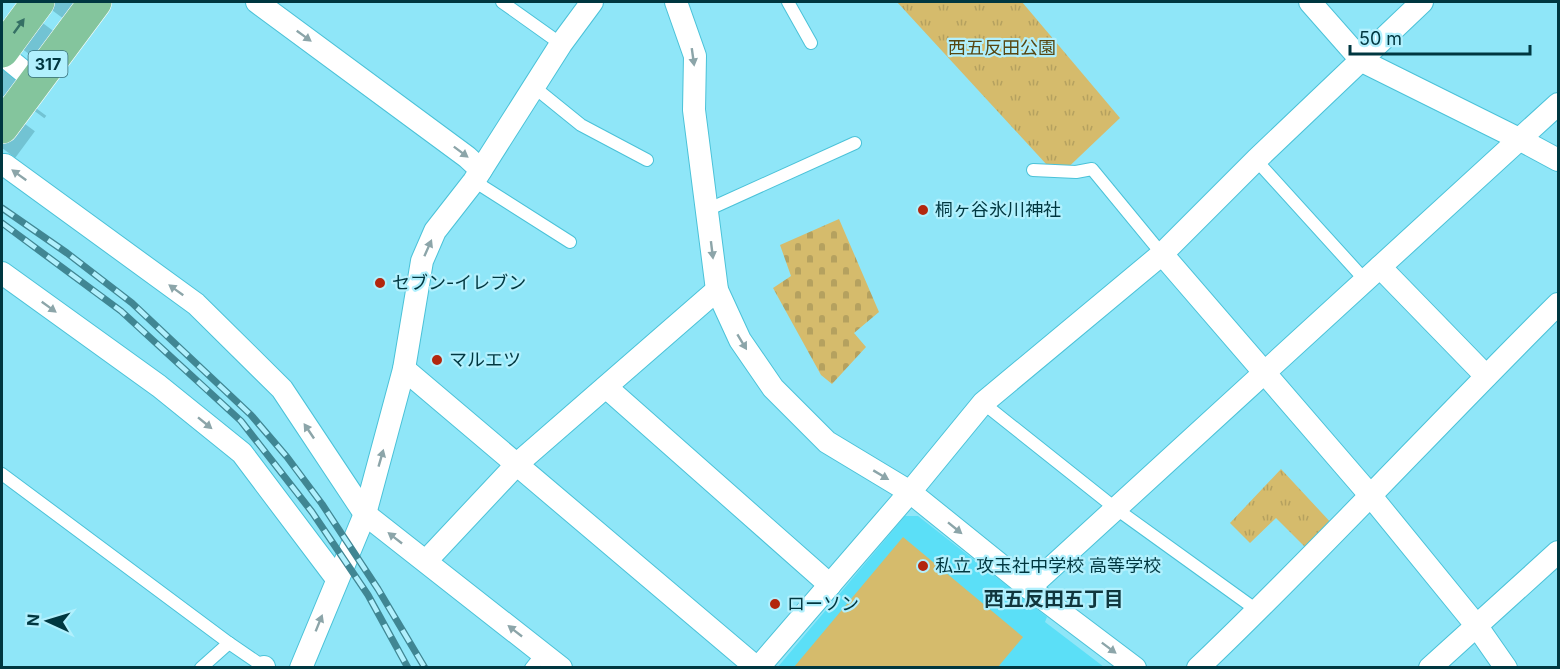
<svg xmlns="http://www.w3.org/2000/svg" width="1560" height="669" font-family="Inter,'Noto Sans JP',sans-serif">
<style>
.built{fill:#5bdff7}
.grass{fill:url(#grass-tufts)}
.cemetery{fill:url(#cemetery-stones)}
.garden{fill:#d5bb6c}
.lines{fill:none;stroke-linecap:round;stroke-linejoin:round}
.highway-tunnel{stroke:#72c3d3;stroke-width:33;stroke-dasharray:33 16;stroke-linecap:butt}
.lane-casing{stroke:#4bc2d8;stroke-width:14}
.street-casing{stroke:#4bc2d8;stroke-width:24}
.primary-casing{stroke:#fff;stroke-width:34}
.lane{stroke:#fff;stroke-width:12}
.street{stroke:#fff;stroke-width:22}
.primary{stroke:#84c59d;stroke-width:33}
.rail-casing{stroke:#408693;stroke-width:7}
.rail{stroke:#b1f0fd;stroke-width:4.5;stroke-dasharray:14;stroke-linecap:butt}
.oneway{fill:#357065}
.oneway2{fill:#8ca5a9}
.poi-dot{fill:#b3260d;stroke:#b1f0fd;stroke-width:2}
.labels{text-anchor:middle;stroke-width:4.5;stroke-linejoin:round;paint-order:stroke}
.shield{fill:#b1f0fd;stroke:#356e79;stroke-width:1.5}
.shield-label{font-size:16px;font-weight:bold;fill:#003740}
.park-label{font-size:18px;fill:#574712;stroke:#b1f0fd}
.poi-label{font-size:18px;fill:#003740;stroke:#b1f0fd;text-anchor:start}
.neighbourhood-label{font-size:20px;font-weight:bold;fill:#10363d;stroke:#b1f0fd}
</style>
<defs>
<pattern id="grass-tufts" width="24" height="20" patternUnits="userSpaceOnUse" patternTransform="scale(1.5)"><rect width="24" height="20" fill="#d5bb6c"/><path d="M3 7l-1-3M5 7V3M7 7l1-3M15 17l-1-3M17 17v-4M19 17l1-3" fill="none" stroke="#b5a15f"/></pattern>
<pattern id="cemetery-stones" width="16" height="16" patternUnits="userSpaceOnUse" patternTransform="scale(1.5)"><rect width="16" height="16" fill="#d5bb6c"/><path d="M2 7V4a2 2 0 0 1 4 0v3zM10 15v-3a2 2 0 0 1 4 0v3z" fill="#b5a15f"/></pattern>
</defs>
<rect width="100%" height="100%" fill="#8fe6f8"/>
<!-- built -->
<polygon class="built" points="905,516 918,516 1047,617 1045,622 1104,667 777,668"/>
<!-- grass -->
<g class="grass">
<polygon points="897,2 1022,2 1120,118 1058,177"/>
<polygon points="1281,469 1334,526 1309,551 1276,518 1250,543 1230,523"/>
</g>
<!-- cemetery -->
<polygon class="cemetery" points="839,219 879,312 854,333 866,347 832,384 821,375 773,288 791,276 780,245"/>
<!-- garden -->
<polygon class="garden" points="903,537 1023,637 998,667 794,667"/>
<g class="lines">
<!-- highway-tunnel -->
<g class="highway-tunnel">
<polyline points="2,95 71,2"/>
<polyline points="2,148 33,106"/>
</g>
<!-- lane casing -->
<g class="lane-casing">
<g id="lane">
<polyline points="502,2 561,44"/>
<polyline points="788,2 811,43"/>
<polyline points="534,87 581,125 647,160"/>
<polyline points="1256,160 1365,280"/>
<polyline points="1033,170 1076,172 1092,169 1162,254"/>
<polyline points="474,181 570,242"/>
<polyline points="707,210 855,143"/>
<polyline points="983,403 1115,508 1258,611"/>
<polyline points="2,474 229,643 264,667"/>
<polyline points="201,668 229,643"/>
<polyline points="531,668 543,653"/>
</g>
</g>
<!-- street casing -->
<g class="street-casing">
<g id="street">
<polyline points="257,2 467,157 481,170"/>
<polyline points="676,2 695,56 694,110 717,290 740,340 773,388 827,442 910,492 1029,588 1135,668"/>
<polyline points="1310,2 1362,61 1519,139 1558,160"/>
<polyline points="2,54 35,81"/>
<polyline points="2,165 5,165 196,304 282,389 365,514 561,668"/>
<polyline points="1162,254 1370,495 1476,625 1506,668"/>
<polyline points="1380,267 1486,376"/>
<polyline points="2,273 159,386 242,453 337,579"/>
<polyline points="404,369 757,668"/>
<polyline points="606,387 830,585"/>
<polyline points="426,561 517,464 717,290"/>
<polyline points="1029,588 1558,104"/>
<polyline points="264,667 264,668"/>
<polyline points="301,668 365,514 404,369 422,261 435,231 474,181 561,44 592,2"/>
<polyline points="758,668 910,492 983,403 1162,254 1256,160 1422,2"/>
<path d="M1198 668C1322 550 1437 424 1558 304"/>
<polyline points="1430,668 1558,552"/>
</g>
</g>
<!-- primary casing -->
<g class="primary-casing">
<g id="primary">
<polyline points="2,51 38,2"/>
<polyline points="2,127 95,2"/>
</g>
</g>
<!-- lane -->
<use href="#lane" class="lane"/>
<!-- street -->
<use href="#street" class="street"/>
<!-- primary -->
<use href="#primary" class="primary"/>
<!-- rail casing -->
<g class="rail-casing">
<g id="rail">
<polyline points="2,208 67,253 132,303 251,415 287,457 322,504 378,589 425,668"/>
<polyline points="2,223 121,311 241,421 312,512 368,595 408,668"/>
</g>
</g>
<!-- rail -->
<use href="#rail" class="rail"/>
</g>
<!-- one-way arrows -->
<defs><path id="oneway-solid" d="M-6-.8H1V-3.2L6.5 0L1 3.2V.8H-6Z" transform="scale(1.5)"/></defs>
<use class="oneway" href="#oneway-solid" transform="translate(19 26) rotate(-54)"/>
<g class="oneway2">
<use href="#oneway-solid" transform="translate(304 36) rotate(36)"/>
<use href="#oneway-solid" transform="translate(693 57) rotate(82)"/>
<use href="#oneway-solid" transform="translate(461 152) rotate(37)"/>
<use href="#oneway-solid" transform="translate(19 175) rotate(-144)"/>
<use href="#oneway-solid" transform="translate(428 248) rotate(-66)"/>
<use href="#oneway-solid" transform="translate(712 250) rotate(83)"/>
<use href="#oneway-solid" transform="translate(176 290) rotate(-144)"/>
<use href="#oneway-solid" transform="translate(49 307) rotate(36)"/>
<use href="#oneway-solid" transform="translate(742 342) rotate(59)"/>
<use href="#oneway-solid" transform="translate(205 423) rotate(39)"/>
<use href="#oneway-solid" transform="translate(309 431) rotate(-124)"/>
<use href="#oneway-solid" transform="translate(381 458) rotate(-74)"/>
<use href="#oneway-solid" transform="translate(881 475) rotate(31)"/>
<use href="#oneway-solid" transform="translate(955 528) rotate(39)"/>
<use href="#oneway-solid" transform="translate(395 538) rotate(-142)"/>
<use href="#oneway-solid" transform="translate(319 623) rotate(-68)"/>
<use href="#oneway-solid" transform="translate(515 631) rotate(-142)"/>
<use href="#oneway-solid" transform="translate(1109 648) rotate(37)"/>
</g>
<!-- markers -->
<g class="poi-dot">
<circle cx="923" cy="210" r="6"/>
<circle cx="380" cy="283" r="6"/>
<circle cx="437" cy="360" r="6"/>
<circle cx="923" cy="566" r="6"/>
<circle cx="775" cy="604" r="6"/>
</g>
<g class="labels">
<!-- shield labels -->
<rect class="shield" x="28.5" y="51" width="39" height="26" rx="4.5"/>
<g class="shield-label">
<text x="48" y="70">317</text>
</g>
<!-- park labels -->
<g class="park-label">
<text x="1002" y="54">西五反田公園</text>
</g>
<!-- poi labels -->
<g class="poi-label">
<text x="935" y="216">桐ヶ谷氷川神社</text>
<text x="392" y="289">セブン-イレブン</text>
<text x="449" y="366">マルエツ</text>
<text x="935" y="572">私立 攻玉社中学校 高等学校</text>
<text x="787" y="610">ローソン</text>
</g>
<!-- neighbourhood labels -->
<g class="neighbourhood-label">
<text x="1054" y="606">西五反田五丁目</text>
</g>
</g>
<!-- border -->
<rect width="1560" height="669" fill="none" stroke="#003740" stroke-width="6"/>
<!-- north arrow -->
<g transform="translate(48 621) rotate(274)" stroke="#b1f0fd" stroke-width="4.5" paint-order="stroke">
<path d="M0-4.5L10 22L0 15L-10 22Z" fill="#003740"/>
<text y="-9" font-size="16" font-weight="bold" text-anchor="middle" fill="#003740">N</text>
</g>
<!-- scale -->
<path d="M1350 45v9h180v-9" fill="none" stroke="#003740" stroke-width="3"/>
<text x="1359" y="45" font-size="18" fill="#003740" stroke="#b1f0fd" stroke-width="4.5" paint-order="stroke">50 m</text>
</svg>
